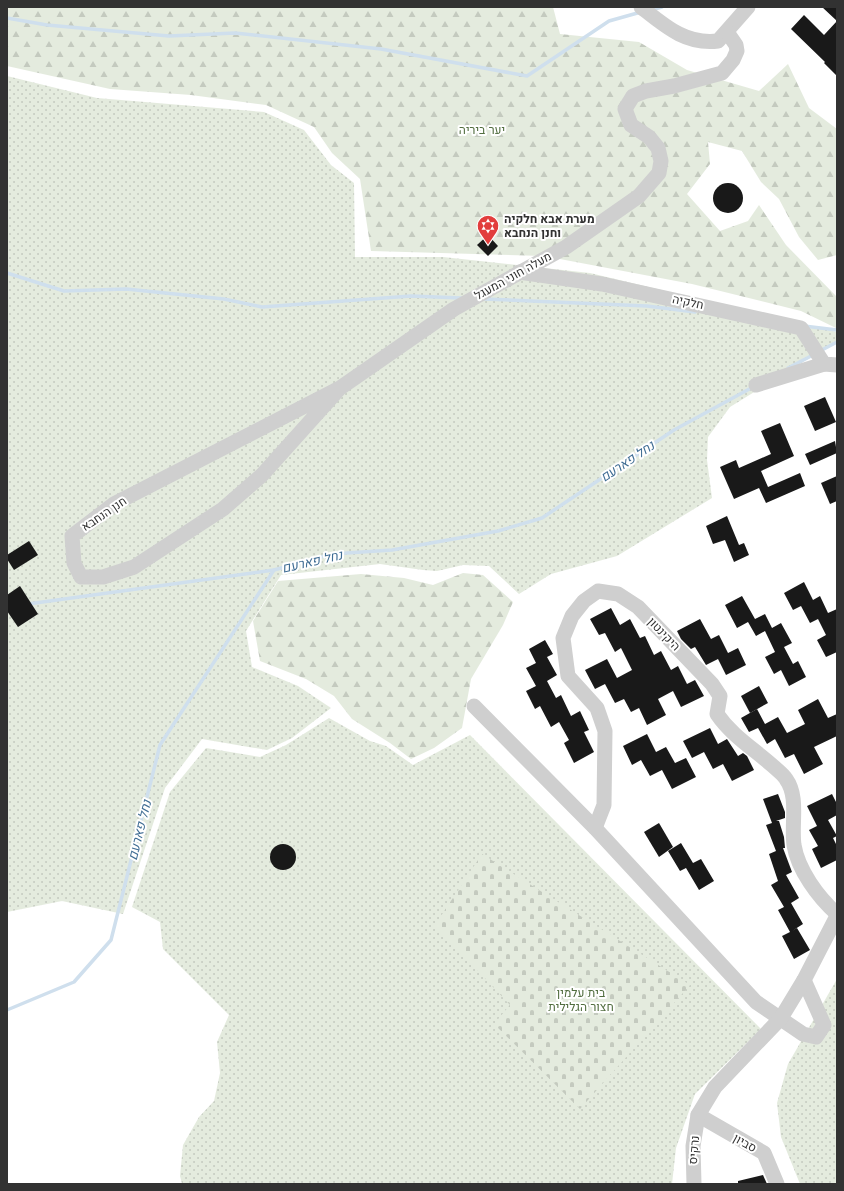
<svg xmlns="http://www.w3.org/2000/svg" width="844" height="1191" font-family="Inter,Heebo,sans-serif">
<style>
.grass{fill:url(#grass-dots)}
.forest{fill:url(#forest-firs)}
.cemetery{fill:url(#cemetery-stones)}
.lines{fill:none;stroke-linecap:round;stroke-linejoin:round}
.stream{stroke:#cfdfed;stroke-width:3.5}
.building{fill:#191919}
.minor{stroke:#cfcfcf;stroke-width:15}
.labels{text-anchor:middle;stroke-width:4;stroke-linejoin:round;paint-order:stroke}
.park-label{font-size:12px;fill:#526e40;stroke:#fff}
.poi-label{font-size:12px;font-weight:bold;fill:#323232;stroke:#fff;text-anchor:start}
.street-label{font-size:12px;fill:#323232;stroke:#fff}
.water-label{font-size:13px;font-style:italic;fill:#406d94;stroke:#fff}
</style>
<defs>
<pattern id="grass-dots" width="8" height="8" patternUnits="userSpaceOnUse"><rect width="8" height="8" fill="#e4ebde"/><path d="M2 2h.1M6 6h.1" fill="none" stroke="#c4cabf" stroke-width="1.8" stroke-linecap="round"/></pattern>
<pattern id="forest-firs" width="22" height="20" patternUnits="userSpaceOnUse"><rect width="22" height="20" fill="#e4ebde"/><path d="M5 1l3.5 6h-7zM16 11l3.5 6h-7z" fill="#c4cabf"/></pattern>
<pattern id="cemetery-stones" width="16" height="16" patternUnits="userSpaceOnUse"><rect width="16" height="16" fill="#e4ebde"/><path d="M2 7V4a2 2 0 0 1 4 0v3zM10 15v-3a2 2 0 0 1 4 0v3z" fill="#c4cabf"/></pattern>
</defs>
<rect width="100%" height="100%" fill="#fff"/>
<!-- grass -->
<g class="grass">
<polygon points="7,76 97,98 264,112 304,130 331,165 354,183 355,257 443,257 590,273 837,332 837,341 730,407 708,437 707,460 712,498 617,556 551,574 519,594 489,566 463,565 437,571 423,570 380,564 281,575 246,631 252,667 298,686 331,708 292,738 267,750 202,739 165,788 123,914 62,901 7,912"/>
<polygon points="329,718 370,741 386,746 413,765 470,735 761,1029 695,1094 676,1148 672,1184 182,1184 180,1176 183,1145 199,1117 214,1101 220,1073 217,1042 229,1015 163,949 160,922 132,907 170,792 206,748 260,757 286,745"/>
<polygon points="837,979 837,1184 800,1184 781,1137 777,1103 788,1064"/>
</g>
<!-- forest -->
<g class="forest">
<polygon points="7,7 553,7 560,34 639,42 687,70 759,91 788,64 809,108 837,129 837,255 818,260 799,237 779,199 761,182 742,151 708,142 710,164 687,194 720,231 748,221 759,205 786,245 837,297 837,327 836,328 801,311 692,284 544,256 371,251 360,179 332,153 314,127 266,105 191,95 110,89 7,66"/>
<polygon points="463,573 483,575 513,602 503,625 471,679 462,728 434,748 411,759 390,743 352,719 334,696 306,679 260,661 253,621 278,581 361,574 404,578 433,585"/>
</g>
<!-- cemetery -->
<polygon class="cemetery" points="482,854 690,985 580,1109 494,1024 510,1005 435,925"/>
<g class="lines">
<!-- stream -->
<g class="stream">
<polyline points="651,10 662,7"/>
<polyline points="7,18 47,25 169,36 235,33 381,49 527,76 609,21 641,12"/>
<polyline points="7,273 64,291 126,289 224,299 262,307 411,296 461,298"/>
<polyline points="484,299 647,306 695,312"/>
<polyline points="804,326 837,330"/>
<polyline points="820,351 837,342"/>
<polyline points="788,368 813,355"/>
<polyline points="28,604 274,570"/>
<polyline points="7,1010 74,982 111,940 160,745 274,570 332,554 392,550 498,531 542,518 674,430 753,387"/>
</g>
</g>
<!-- building -->
<g class="building">
<polygon points="822,7 837,7 837,76 824,63 825,62 791,29 804,15 824,35 837,21"/>
<circle cx="728" cy="198" r="15"/>
<polygon points="488,235 498,246 488,256 477,245"/>
<polygon points="825,397 836,422 815,431 804,406"/>
<polygon points="780,423 794,456 761,471 768,487 800,473 805,486 766,503 759,488 734,499 720,467 736,460 739,468 771,454 761,431"/>
<polygon points="835,441 837,453 810,465 805,454"/>
<polygon points="837,476 837,501 830,504 821,483"/>
<polygon points="727,516 739,545 744,543 749,555 734,562 725,540 713,544 706,526"/>
<polygon points="29,541 38,555 14,570 7,559 7,555"/>
<polygon points="804,582 813,600 820,596 828,613 837,609 837,652 826,657 817,640 826,635 818,619 810,623 801,606 793,610 784,593"/>
<polygon points="20,586 38,614 18,627 7,611 7,595"/>
<polygon points="742,596 755,619 765,614 772,628 781,623 792,643 784,647 793,664 798,661 806,677 789,686 781,670 774,674 765,657 775,652 765,631 756,636 748,622 737,628 725,605"/>
<polygon points="611,608 620,625 630,619 640,638 645,636 654,655 661,651 671,670 678,666 687,684 695,680 704,696 681,707 673,691 658,699 666,715 647,725 639,708 631,712 624,699 615,703 605,684 595,689 585,670 607,659 617,678 632,670 621,648 615,652 605,633 599,635 590,619"/>
<polygon points="700,619 711,639 719,635 728,653 738,648 746,665 726,675 718,659 706,665 695,647 691,649 681,639 677,631"/>
<polygon points="545,640 553,654 547,657 557,675 547,681 556,698 561,695 571,716 580,711 589,730 584,732 594,752 574,763 564,743 569,740 559,722 551,727 540,706 535,709 526,691 536,686 526,668 536,663 529,649"/>
<polygon points="759,686 768,703 750,713 741,696"/>
<polygon points="818,699 828,718 837,714 837,736 814,747 823,764 804,774 794,754 785,758 775,739 767,744 758,728 749,732 741,718 757,709 765,724 778,717 787,733 805,724 798,710"/>
<polygon points="710,728 718,744 727,739 738,756 743,753 747,756 754,770 732,781 723,764 713,769 704,752 692,758 683,741"/>
<polygon points="647,734 656,752 666,747 675,763 686,758 696,777 672,789 662,770 650,776 641,760 632,765 623,746"/>
<polygon points="778,794 785,812 785,818 776,821 779,821 784,837 785,848 783,848 792,872 786,875 799,898 791,903 803,924 792,931 797,928 810,950 794,959 782,936 790,932 778,910 784,907 771,885 778,881 769,854 776,851 766,825 772,823 763,799"/>
<polygon points="832,794 837,804 837,815 828,820 837,836 833,838 837,846 837,860 821,868 812,849 818,846 809,830 817,826 807,806"/>
<polygon points="659,823 673,847 659,857 644,832"/>
<polygon points="681,843 693,863 701,859 714,881 699,890 686,868 680,871 668,851"/>
<circle cx="283" cy="857" r="13"/>
<polygon points="763,1175 767,1184 738,1184 738,1181"/>
</g>
<g class="lines">
<!-- minor -->
<g class="minor">
<path d="M641 7C665 26 686 45 718 41L748 7"/>
<polyline points="519,272 602,284 801,328 824,364 837,365"/>
<polyline points="756,385 824,364"/>
<polyline points="340,388 262,475 223,509 134,567 103,577 81,577 74,563 72,536 114,504 340,388 454,309 566,247 639,196 659,173 661,161 658,148 649,137 631,125 625,109 633,96 646,91 674,86 722,73 733,60 737,51 736,45 727,32"/>
<polyline points="474,706 595,828 756,1002 803,1034 816,1037 824,1025 804,980"/>
<path d="M595 828 604 805 605 731 597 708 568 676 563 638 572 616 584 601 598 591 618 594 638 607 712 684 720 696 717 714C732 736 754 749 773 766 777 770 783 774 786 779 799 797 791 823 794 845 798 870 818 897 837 914"/>
<polyline points="698,1115 764,1153 777,1184"/>
<polyline points="694,1184 693,1146 698,1115 715,1087 781,1018 804,980 837,916"/>
</g>
</g>
<!-- icons -->
<defs>
<g id="synagogue-pin" transform="scale(1.15)"><path d="M0 17L-7.5 6A9.5 9.5 0 1 1 7.5 6Z" fill="#e23d3c" stroke="#fff"/><path d="M0-6.5L5.6 3.2H-5.6ZM0 6.5L5.6-3.2H-5.6Z" fill="#fff"/></g>
</defs>
<g fill-rule="evenodd">
<use href="#synagogue-pin" x="488" y="226"/>
</g>
<g class="labels">
<!-- park labels -->
<g class="park-label">
<text x="482" y="134">יער ביריה</text>
<text x="581" y="997">בית עלמין<tspan x="581" dy="14">חצור הגלילית</tspan></text>
</g>
<!-- poi labels -->
<g class="poi-label">
<text x="504" y="223">מערת אבא חלקיה<tspan x="504" dy="14">וחנן הנחבא</tspan></text>
</g>
<!-- street labels -->
<g class="street-label">
<text transform="translate(513 276) rotate(-29)" y="4">מעלה חוני המעגל</text>
<text transform="translate(688 302) rotate(12)" y="4">חלקיה</text>
<text transform="translate(104 514) rotate(-34)" y="4">חנן הנחבא</text>
<text transform="translate(664 634) rotate(46)" y="4">היקינטון</text>
<text transform="translate(745 1143) rotate(29)" y="4">סביון</text>
<text transform="translate(694 1150) rotate(-85)" y="4">נרקיס</text>
</g>
<!-- water labels -->
<g class="water-label">
<text transform="translate(627 461) rotate(-34)" y="5">נחל פארעם</text>
<text transform="translate(312 561) rotate(-13)" y="5">נחל פארעם</text>
<text transform="translate(139 830) rotate(-76)" y="5">נחל פארעם</text>
</g>
</g>
<!-- border -->
<rect width="844" height="1191" fill="none" stroke="#323232" stroke-width="16"/>
</svg>
